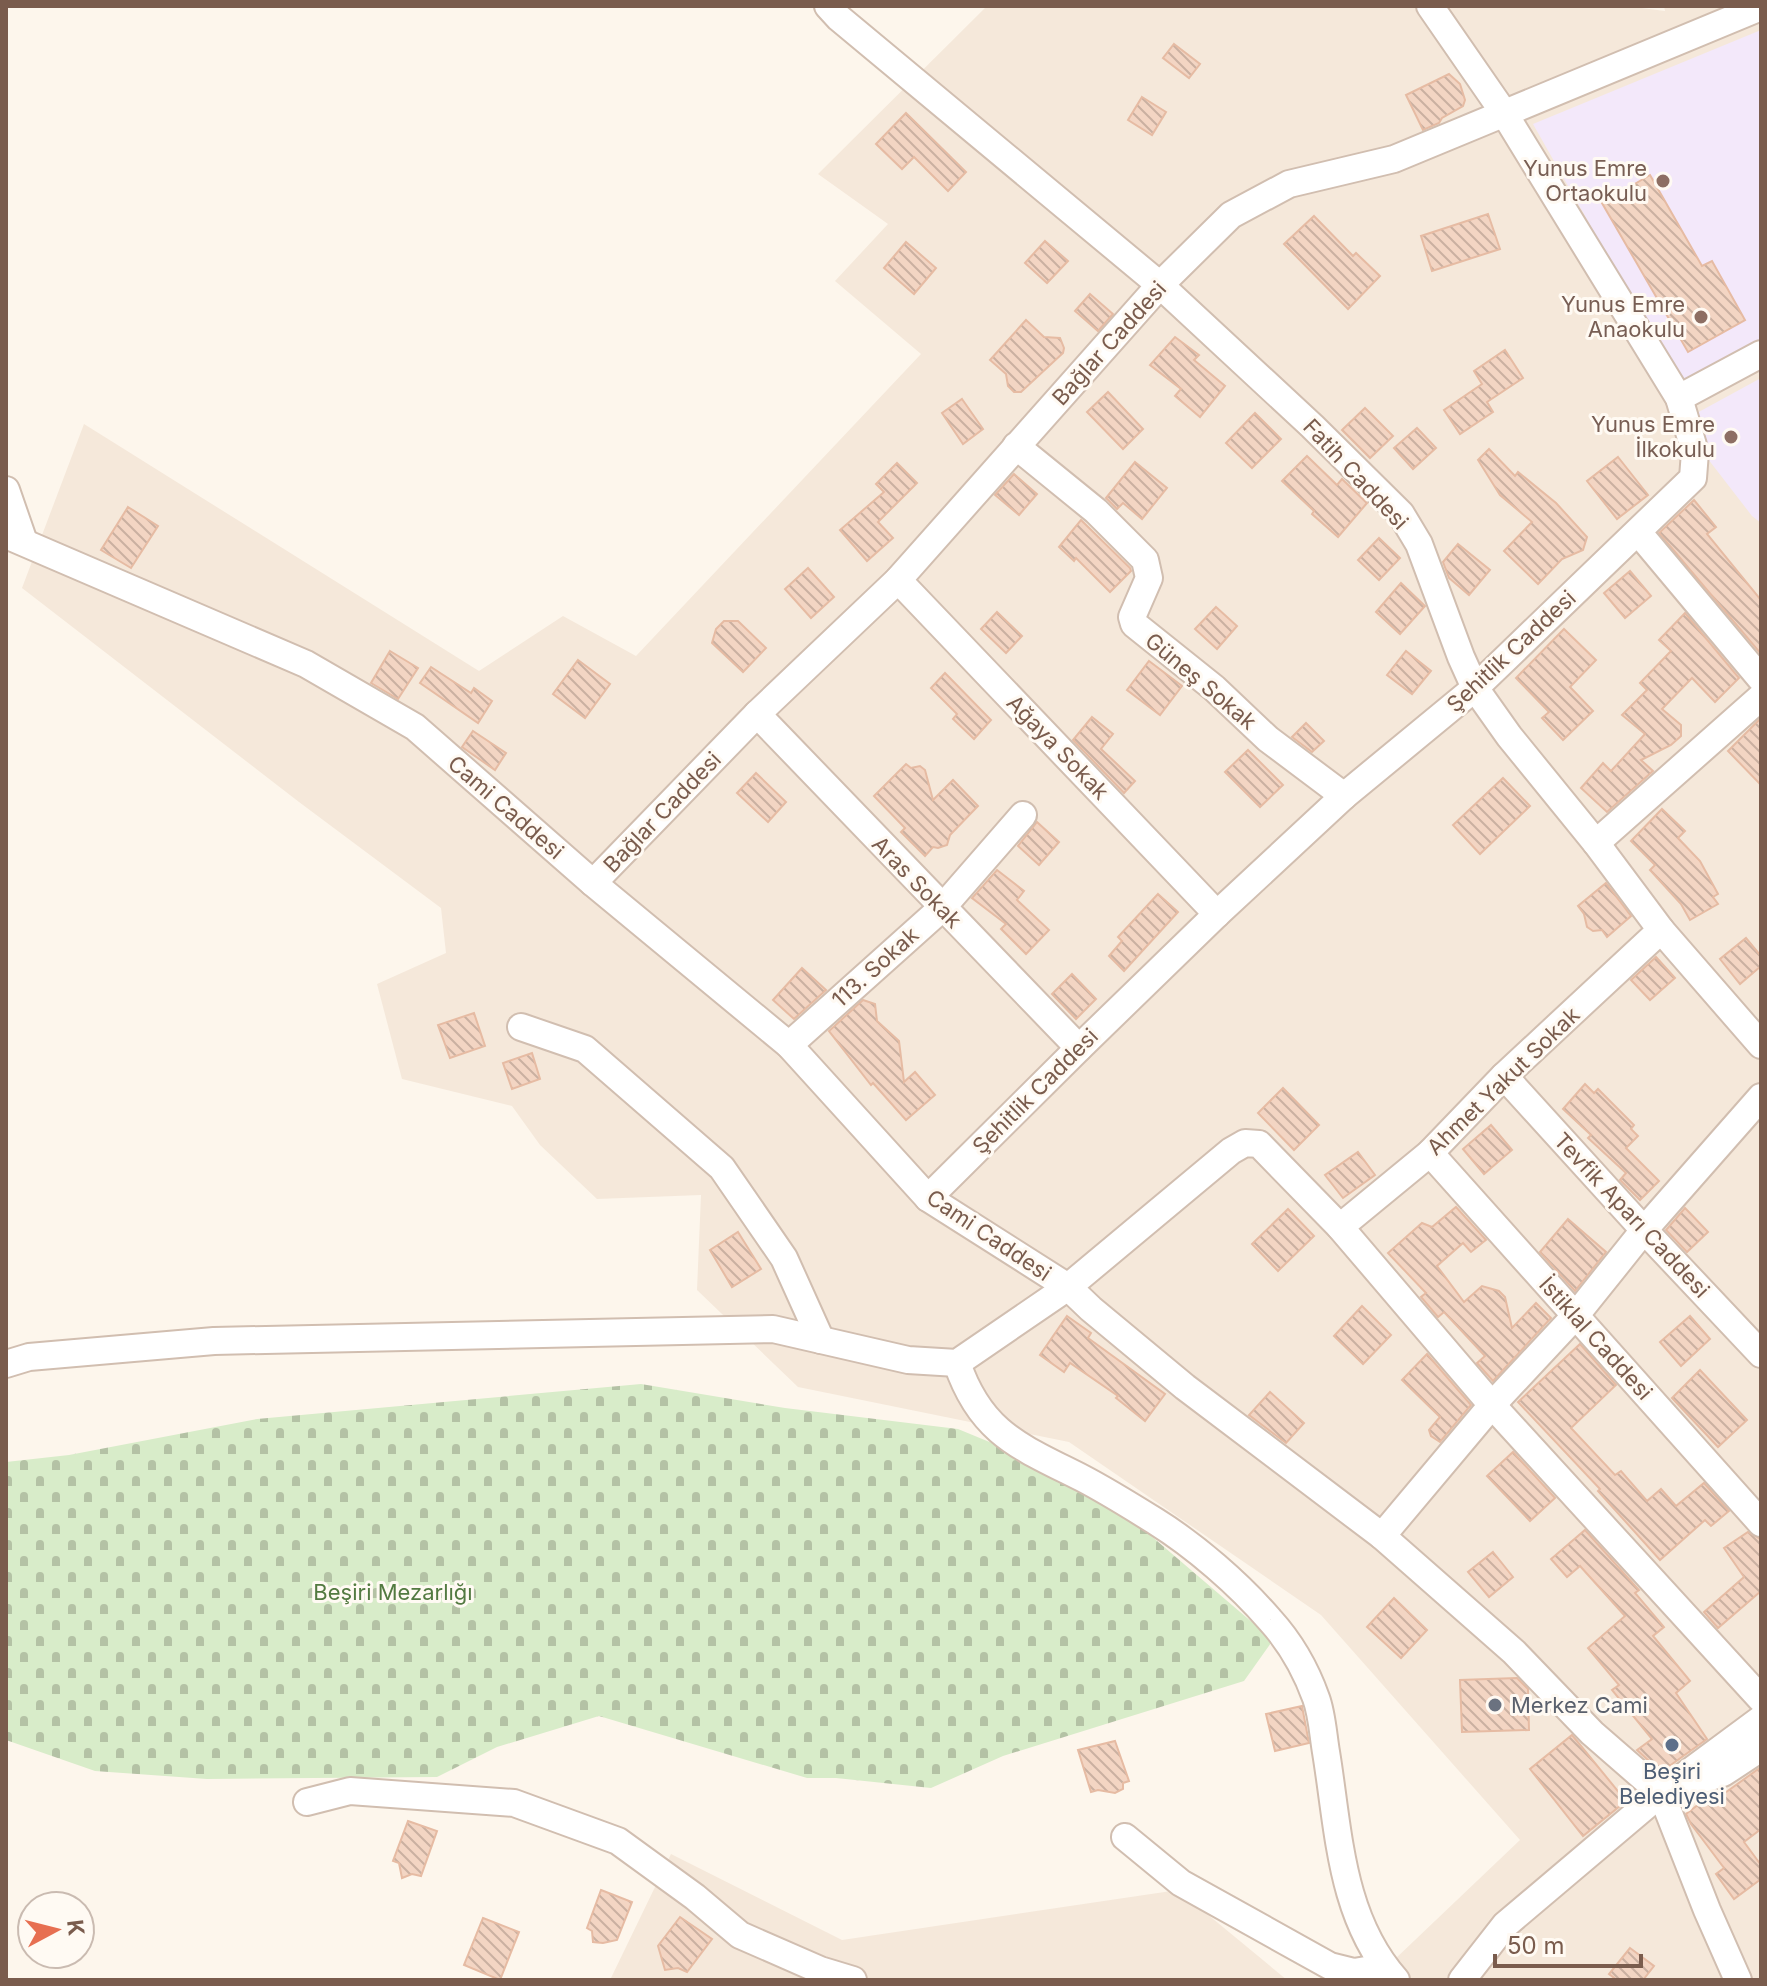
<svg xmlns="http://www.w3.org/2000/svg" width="1767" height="1986" font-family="Inter,sans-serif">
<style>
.residential{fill:#f5e8da}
.education{fill:#f3e8fa}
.cemetery{fill:url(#cemetery-stones)}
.building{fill:url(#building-back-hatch);stroke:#e6bba3;stroke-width:2}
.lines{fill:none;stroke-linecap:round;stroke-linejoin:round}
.minor-casing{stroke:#d1beb0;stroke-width:30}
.minor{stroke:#fff;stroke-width:26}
.education-dot{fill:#8d6e63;stroke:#fffaf3;stroke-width:3}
.worship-dot{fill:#6b7280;stroke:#fffaf3;stroke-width:3}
.service-dot{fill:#5c6f8a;stroke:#fffaf3;stroke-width:3}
.labels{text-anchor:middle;stroke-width:6;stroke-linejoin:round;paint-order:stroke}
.education-label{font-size:22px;fill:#785e54;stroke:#fffaf3;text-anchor:end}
.street-label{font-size:22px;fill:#7a5c4d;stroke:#fffaf3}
.park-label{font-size:22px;fill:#537a41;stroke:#fffaf3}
.worship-label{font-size:22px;fill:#5b616d;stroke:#fffaf3;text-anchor:start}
.service-label{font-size:22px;fill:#4e5e75;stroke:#fffaf3}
</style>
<defs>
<pattern id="cemetery-stones" width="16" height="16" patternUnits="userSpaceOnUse" patternTransform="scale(2)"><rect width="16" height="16" fill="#d8ecc9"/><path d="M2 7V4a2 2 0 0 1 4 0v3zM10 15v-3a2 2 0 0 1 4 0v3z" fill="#b4c2a5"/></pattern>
<pattern id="building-back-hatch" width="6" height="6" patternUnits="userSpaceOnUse" patternTransform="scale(2)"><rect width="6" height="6" fill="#f3d5c3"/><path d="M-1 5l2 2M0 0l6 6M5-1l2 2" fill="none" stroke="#cab0a1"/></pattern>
</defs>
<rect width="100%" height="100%" fill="#fdf6ec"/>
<!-- residential -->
<g class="residential">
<polygon points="987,6 1626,6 1665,11 1664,6 1761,6 1761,1980 1373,1980 1520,1840 1321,1615 1069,1442 798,1387 697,1290 701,1195 597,1199 540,1145 512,1106 402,1079 377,984 446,953 441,908 299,802 22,588 84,424 479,671 563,616 636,656 921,354 835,281 888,224 818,174"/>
<polygon points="671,1854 842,1940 1178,1890 1287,1980 610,1980"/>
</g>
<!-- education -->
<g class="education">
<polygon points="1761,30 1761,340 1679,382 1533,124"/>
<polygon points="1761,378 1761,523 1752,516 1708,459 1695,414"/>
</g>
<!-- cemetery -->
<polygon class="cemetery" points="641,1384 785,1408 958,1429 1026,1457 1071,1481 1143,1529 1273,1640 1244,1681 1003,1756 931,1788 836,1778 807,1778 599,1716 497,1747 437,1777 207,1779 95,1771 6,1740 6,1462 69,1455 257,1419"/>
<!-- building -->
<g class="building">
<polygon points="1174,44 1200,64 1189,78 1163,58"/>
<polygon points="1449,74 1460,84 1465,100 1463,106 1442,118 1439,123 1423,130 1406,95"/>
<polygon points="1142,97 1166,112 1152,135 1128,120"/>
<polygon points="906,113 966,172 948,191 914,157 902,169 876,144"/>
<polygon points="1650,175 1702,266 1712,261 1745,320 1688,352 1602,203"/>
<polygon points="1488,214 1500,249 1432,271 1421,236"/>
<polygon points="1314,216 1353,256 1356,253 1380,276 1348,309 1284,244"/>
<polygon points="1045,241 1068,261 1047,283 1025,263"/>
<polygon points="906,242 936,268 914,294 884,268"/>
<polygon points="1090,294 1113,314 1098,331 1075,311"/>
<polygon points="1026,320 1044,337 1060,338 1064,348 1063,353 1021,392 1014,392 1008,386 1006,374 990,360"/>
<polygon points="1175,337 1199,355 1194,360 1225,386 1200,417 1175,396 1181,389 1150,365"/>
<polygon points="1505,350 1523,378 1487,402 1493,412 1460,434 1444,410 1482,384 1474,371"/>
<polygon points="1108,392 1143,429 1123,449 1087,412"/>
<polygon points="962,399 983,429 963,444 942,413"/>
<polygon points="1365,408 1393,436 1370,458 1342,430"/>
<polygon points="1255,413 1281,439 1252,468 1226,443"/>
<polygon points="1417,428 1436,448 1413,469 1394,448"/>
<polygon points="1489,449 1515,476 1518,472 1556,503 1587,537 1583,550 1562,559 1538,584 1504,551 1532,522 1500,495 1478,460"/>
<polygon points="1307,456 1337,485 1342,479 1367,503 1338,537 1312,514 1314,511 1282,481"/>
<polygon points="1618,457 1648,495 1617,519 1587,481"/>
<polygon points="1135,462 1167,488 1142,519 1123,503 1117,509 1106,498"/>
<polygon points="897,463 917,483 878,522 893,538 867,561 840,530 884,492 876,484"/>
<polygon points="1014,474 1037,494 1019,515 995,495"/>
<polygon points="1694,500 1716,527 1707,534 1761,600 1761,654 1659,533"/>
<polygon points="128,507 158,526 131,568 101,550"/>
<polygon points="1081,520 1130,568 1131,571 1110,592 1076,558 1074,561 1059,547"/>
<polygon points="1379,538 1400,558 1379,580 1358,560"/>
<polygon points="1458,544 1490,570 1469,595 1449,578 1443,562"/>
<polygon points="808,568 834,597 811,618 785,589"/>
<polygon points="1630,571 1651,596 1625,618 1604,593"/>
<polygon points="1401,583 1425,606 1400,634 1376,612"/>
<polygon points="1216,607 1237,626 1217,649 1195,629"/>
<polygon points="997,612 1022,636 1006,653 981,629"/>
<polygon points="1685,613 1739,678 1715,702 1692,678 1662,709 1681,725 1681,736 1671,745 1641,760 1653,771 1607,812 1581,788 1603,763 1611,771 1645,734 1622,715 1647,690 1640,683 1671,651 1659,640"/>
<polygon points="724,621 738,621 766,648 743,672 712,643 716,629"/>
<polygon points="1564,629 1596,660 1570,687 1593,711 1563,740 1542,718 1549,712 1516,678"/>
<polygon points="390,651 418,668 398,699 371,683"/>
<polygon points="1406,651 1431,671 1412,694 1387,675"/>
<polygon points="578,660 610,684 585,718 553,694"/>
<polygon points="1149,661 1182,686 1160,715 1127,690"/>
<polygon points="431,667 471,693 474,688 492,701 478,723 420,683"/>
<polygon points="945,673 991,720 974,739 953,719 957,714 931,688"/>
<polygon points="1092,717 1113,734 1101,749 1135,781 1124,793 1073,740"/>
<polygon points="1761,718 1761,785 1728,751"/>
<polygon points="1306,723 1324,741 1312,752 1292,737"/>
<polygon points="473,731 506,753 495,770 462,747"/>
<polygon points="1248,750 1283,785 1260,807 1225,772"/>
<polygon points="906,764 911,768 920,766 925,770 933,800 953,780 978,806 950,835 947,845 938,848 933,847 925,856 901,832 905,828 874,796"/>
<polygon points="756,773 786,802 768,822 737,793"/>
<polygon points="1503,778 1530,806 1480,854 1453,825"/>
<polygon points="1662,809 1685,831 1678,838 1700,861 1718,894 1713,897 1718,904 1690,920 1681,904 1650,870 1655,865 1631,841"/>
<polygon points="1037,822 1059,842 1039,865 1018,846"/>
<polygon points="997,870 1024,891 1017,900 1049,930 1026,954 1001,929 1006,924 972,898"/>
<polygon points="1606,883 1631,916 1607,937 1602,930 1593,931 1587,927 1584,914 1578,906"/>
<polygon points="1158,894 1178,912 1124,971 1109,956 1122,941 1118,937"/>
<polygon points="1746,938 1761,956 1761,966 1740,984 1720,959"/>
<polygon points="1656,957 1675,978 1650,1000 1631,980"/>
<polygon points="802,968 826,990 794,1019 773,1000"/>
<polygon points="1072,974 1096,999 1076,1019 1052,994"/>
<polygon points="863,1000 875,1004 877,1021 899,1041 904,1082 915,1072 935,1095 906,1120 873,1083 871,1085 829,1031"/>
<polygon points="474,1013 485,1046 450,1058 438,1025"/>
<polygon points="532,1053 540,1079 512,1089 503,1063"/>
<polygon points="1585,1084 1594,1093 1598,1089 1634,1125 1631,1129 1638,1136 1626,1148 1659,1181 1640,1200 1620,1180 1626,1173 1588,1138 1591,1135 1563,1109"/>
<polygon points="1283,1088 1319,1125 1294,1150 1258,1113"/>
<polygon points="1491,1125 1512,1150 1484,1174 1463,1149"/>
<polygon points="1358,1152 1375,1175 1343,1198 1325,1175"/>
<polygon points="1456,1207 1486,1240 1471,1252 1463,1243 1437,1266 1464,1302 1482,1286 1499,1291 1505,1297 1512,1328 1536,1303 1551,1318 1493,1381 1477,1363 1485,1356 1444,1312 1438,1317 1421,1297 1426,1293 1388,1253 1422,1223 1432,1227"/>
<polygon points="1685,1208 1708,1232 1687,1252 1666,1230"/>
<polygon points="1288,1209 1314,1236 1278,1271 1252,1244"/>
<polygon points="1568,1219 1606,1252 1575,1291 1540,1252"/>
<polygon points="738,1232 761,1269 732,1287 710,1250"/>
<polygon points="1362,1306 1391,1335 1363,1364 1334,1336"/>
<polygon points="1067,1316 1091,1333 1088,1338 1165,1394 1145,1421 1116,1398 1118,1396 1070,1363 1064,1372 1040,1355"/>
<polygon points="1690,1316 1710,1339 1681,1366 1660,1342"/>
<polygon points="1580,1344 1616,1385 1571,1428 1615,1475 1621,1471 1647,1501 1661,1489 1676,1506 1704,1483 1729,1511 1711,1526 1705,1520 1660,1560 1598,1491 1600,1489 1518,1402"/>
<polygon points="1427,1354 1471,1405 1440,1442 1431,1436 1429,1430 1440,1417 1402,1380"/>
<polygon points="1700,1370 1747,1420 1718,1447 1672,1398"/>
<polygon points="1270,1392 1304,1423 1286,1443 1249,1415"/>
<polygon points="1513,1452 1555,1498 1530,1521 1487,1476"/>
<polygon points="1585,1530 1639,1590 1635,1593 1664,1627 1653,1636 1690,1681 1676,1693 1707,1739 1661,1772 1637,1750 1652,1739 1612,1690 1619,1685 1588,1648 1625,1616 1580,1566 1567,1577 1551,1559"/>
<polygon points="1748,1532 1761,1539 1761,1591 1718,1628 1704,1612 1744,1577 1724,1548"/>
<polygon points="1493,1552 1513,1577 1489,1597 1468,1572"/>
<polygon points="1394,1598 1427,1630 1401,1658 1367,1627"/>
<polygon points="1517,1678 1528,1689 1529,1730 1462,1732 1460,1680"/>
<polygon points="1302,1706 1309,1743 1275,1751 1266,1714"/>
<polygon points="1572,1735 1626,1801 1583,1836 1530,1769"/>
<polygon points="1115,1741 1129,1781 1123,1783 1123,1789 1115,1793 1098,1790 1091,1792 1078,1750"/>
<polygon points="1761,1767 1761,1829 1744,1842 1761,1865 1761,1879 1734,1899 1716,1874 1724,1868 1691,1824 1686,1814 1707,1798 1711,1803"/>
<polygon points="408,1821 437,1831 421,1876 412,1874 402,1878 399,1863 393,1861"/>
<polygon points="601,1890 632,1902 617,1940 603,1943 593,1942 592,1931 587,1928"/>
<polygon points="680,1917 712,1939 687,1972 678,1968 665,1970 658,1946"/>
<polygon points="483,1918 519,1932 500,1980 464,1965"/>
<polygon points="1630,1948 1654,1966 1643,1980 1617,1980 1609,1974"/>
</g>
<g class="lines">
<!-- minor casing -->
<g class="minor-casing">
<g id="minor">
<polyline points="828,6 839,18 1160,285 1312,426 1401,514 1419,544 1461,657 1475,688 1509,736 1596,843 1661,930 1761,1045"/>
<polyline points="1679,398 1761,354"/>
<polyline points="1016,446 1096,511 1145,560 1149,578 1132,617 1134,624 1214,688 1268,739 1344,796"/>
<polyline points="6,490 24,542"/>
<polyline points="1638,532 1761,679"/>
<polyline points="6,535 306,664 415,727 593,883 789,1045 928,1198 1068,1287 1091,1309 1185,1387 1382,1536 1514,1652 1592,1733 1661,1793 1707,1910 1738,1980"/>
<polyline points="898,580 1217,914"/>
<polyline points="757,714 1079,1048"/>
<polyline points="1596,843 1761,697"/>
<polyline points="593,883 757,714 898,580 1160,285 1231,215 1289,184 1394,159 1761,7"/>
<polyline points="521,1027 585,1049 722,1168 784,1258 821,1340"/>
<polyline points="789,1045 942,908 1023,815"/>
<polyline points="1504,1076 1644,1230 1761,1354"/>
<polyline points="1430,1153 1761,1523"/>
<polyline points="928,1198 1079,1048 1217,914 1344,796 1475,688 1693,478 1695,452 1679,398 1504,113 1430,6"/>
<polyline points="1340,1227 1430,1153 1504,1076 1661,930"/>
<path d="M957 1363C981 1434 1021 1447 1082 1478 1107 1491 1131 1506 1155 1521 1195 1546 1239 1584 1270 1620 1290 1642 1306 1670 1316 1698 1322 1714 1323 1734 1326 1752 1339 1831 1340 1917 1396 1980"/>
<polyline points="6,1364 29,1357 214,1341 773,1329 908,1360 957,1363 1068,1287 1231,1151 1245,1143 1259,1144 1340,1227 1492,1405 1761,1699"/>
<polyline points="1382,1536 1492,1405 1576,1315 1644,1230 1761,1097"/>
<polyline points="1680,1787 1723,1773 1761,1748"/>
<polyline points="307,1802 350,1791 514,1803 618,1841 695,1897 740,1935 820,1970 853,1980"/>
<polyline points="1125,1837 1181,1883 1330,1966 1354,1972 1384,1967"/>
<polyline points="1462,1980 1505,1925 1661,1793 1761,1719"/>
</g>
</g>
<!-- minor -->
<use href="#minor" class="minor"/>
</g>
<!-- markers -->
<g class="education-dot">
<circle cx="1663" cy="181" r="8"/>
<circle cx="1701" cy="317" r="8"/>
<circle cx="1731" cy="437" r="8"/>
</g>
<circle class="worship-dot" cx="1495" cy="1705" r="8"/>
<circle class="service-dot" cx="1672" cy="1745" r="8"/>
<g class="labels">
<!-- education labels -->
<g class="education-label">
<text x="1647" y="176">Yunus Emre<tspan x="1647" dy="25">Ortaokulu</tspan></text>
<text x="1685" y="312">Yunus Emre<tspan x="1685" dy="25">Anaokulu</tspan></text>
<text x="1715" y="432">Yunus Emre<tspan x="1715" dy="25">İlkokulu</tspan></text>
</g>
<!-- street labels -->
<g class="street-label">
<text transform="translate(1109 343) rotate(-48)" y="8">Bağlar Caddesi</text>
<text transform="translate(1356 474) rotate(47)" y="8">Fatih Caddesi</text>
<text transform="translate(1511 651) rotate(-43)" y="8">Şehitlik Caddesi</text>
<text transform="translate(1201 681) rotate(40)" y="8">Güneş Sokak</text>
<text transform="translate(1058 747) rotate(46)" y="8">Ağaya Sokak</text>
<text transform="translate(506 807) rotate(41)" y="8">Cami Caddesi</text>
<text transform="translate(662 812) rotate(-46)" y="8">Bağlar Caddesi</text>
<text transform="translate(917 882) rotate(46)" y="8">Aras Sokak</text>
<text transform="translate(875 967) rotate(-42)" y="8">113. Sokak</text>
<text transform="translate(1503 1081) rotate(-44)" y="8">Ahmet Yakut Sokak</text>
<text transform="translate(1035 1091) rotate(-45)" y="8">Şehitlik Caddesi</text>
<text transform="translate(1632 1215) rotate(47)" y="8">Tevfik Aparı Caddesi</text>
<text transform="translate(989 1235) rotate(34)" y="8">Cami Caddesi</text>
<text transform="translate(1596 1338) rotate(48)" y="8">İstiklal Caddesi</text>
</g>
<!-- park labels -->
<g class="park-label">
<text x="393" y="1600">Beşiri Mezarlığı</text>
</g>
<!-- worship labels -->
<g class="worship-label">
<text x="1511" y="1713">Merkez Cami</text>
</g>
<!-- service labels -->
<g class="service-label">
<text x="1672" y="1779">Beşiri<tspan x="1672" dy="25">Belediyesi</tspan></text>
</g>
</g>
<!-- border -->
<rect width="1767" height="1986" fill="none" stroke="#7a5c4d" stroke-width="16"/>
<!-- north arrow -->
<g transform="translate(56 1930) rotate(83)"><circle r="38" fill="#fffaf3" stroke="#cabbb1" stroke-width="2"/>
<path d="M0-6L14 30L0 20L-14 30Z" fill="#e76f51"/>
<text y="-12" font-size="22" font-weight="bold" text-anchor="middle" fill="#7a5c4d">K</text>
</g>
<!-- scale -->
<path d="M1495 1954v12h146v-12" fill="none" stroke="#7a5c4d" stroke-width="4"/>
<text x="1507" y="1954" font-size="24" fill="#7a5c4d" stroke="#fffaf3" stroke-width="6" paint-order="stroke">50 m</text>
</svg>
